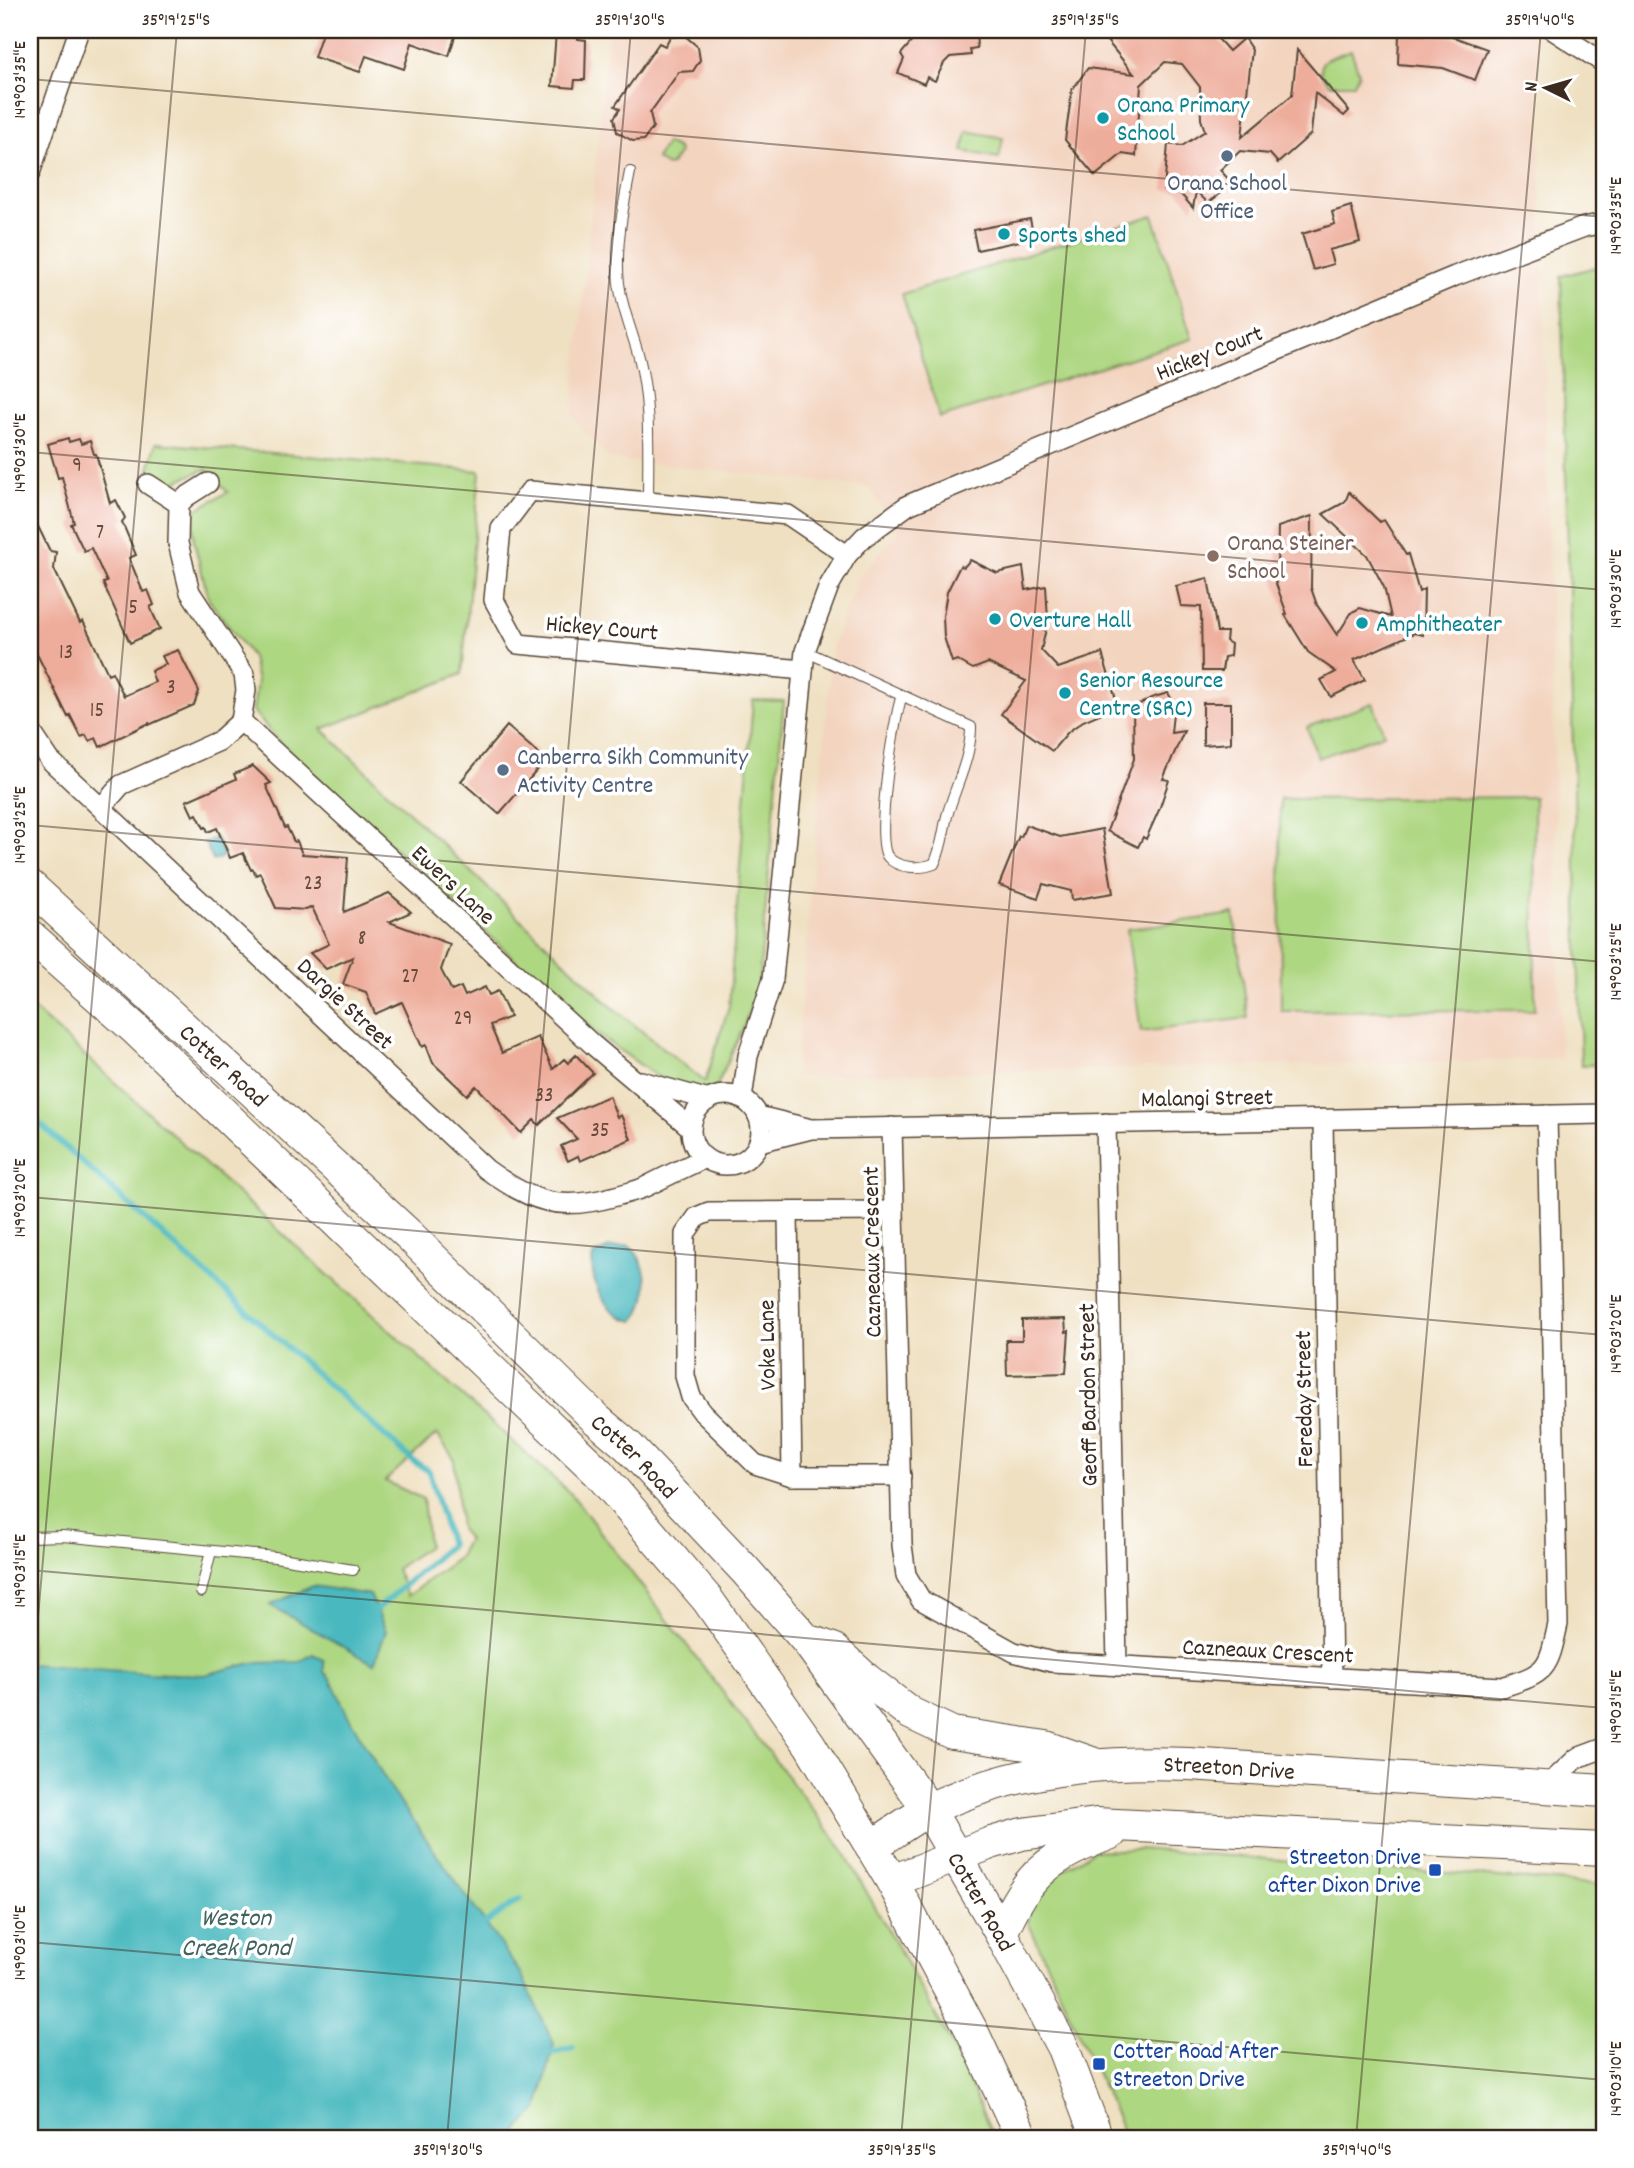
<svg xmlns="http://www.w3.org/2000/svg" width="1634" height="2168" font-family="Dekko,sans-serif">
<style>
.built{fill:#f3d4bf}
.green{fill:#aed782;stroke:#748050;stroke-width:2;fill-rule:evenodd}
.water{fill:#4ab9bf;stroke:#42726e;stroke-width:2}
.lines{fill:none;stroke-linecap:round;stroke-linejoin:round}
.stream{stroke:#4ab9bf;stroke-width:6}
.building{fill:#eeac9a}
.lane-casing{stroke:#564536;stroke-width:12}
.street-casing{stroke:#564536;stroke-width:22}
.primary-casing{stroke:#564536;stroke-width:34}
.lane{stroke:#fff;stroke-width:10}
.street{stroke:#fff;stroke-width:19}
.primary{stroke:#fff;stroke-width:32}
.ticks{fill:none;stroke:#3b2a1e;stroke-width:2;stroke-opacity:0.45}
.culture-dot{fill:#0f9aa8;stroke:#fff;stroke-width:2.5}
.service-dot{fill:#5c6f8a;stroke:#fff;stroke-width:2.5}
.education-dot{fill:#8d6e63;stroke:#fff;stroke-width:2.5}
.transit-dot{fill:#1a4fb4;stroke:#fff;stroke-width:2.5}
.labels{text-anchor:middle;stroke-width:7;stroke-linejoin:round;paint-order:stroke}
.number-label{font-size:21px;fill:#684a3d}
.culture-label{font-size:24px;fill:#0d838f;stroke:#fff;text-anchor:start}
.service-label{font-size:24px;fill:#4e5e75;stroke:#fff}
.street-label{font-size:24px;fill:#3b2a1e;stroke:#fff}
.education-label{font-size:24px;fill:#785e54;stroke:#fff;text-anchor:start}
.transit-label{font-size:24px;fill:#164399;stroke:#fff;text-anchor:end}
.water-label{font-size:26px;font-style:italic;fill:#41635e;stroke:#fff}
.neatline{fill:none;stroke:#3b2a1e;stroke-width:2.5}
.ticks-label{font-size:18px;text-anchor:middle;fill:#3b2a1e}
</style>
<rect width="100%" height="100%" fill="#fff"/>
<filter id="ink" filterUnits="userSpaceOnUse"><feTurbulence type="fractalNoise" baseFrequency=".0143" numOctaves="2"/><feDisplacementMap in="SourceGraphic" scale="14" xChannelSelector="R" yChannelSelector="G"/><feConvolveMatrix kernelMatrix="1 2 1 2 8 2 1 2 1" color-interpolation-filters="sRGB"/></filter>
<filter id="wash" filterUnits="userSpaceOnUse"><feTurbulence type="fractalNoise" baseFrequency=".00686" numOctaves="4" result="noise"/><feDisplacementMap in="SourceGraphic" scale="28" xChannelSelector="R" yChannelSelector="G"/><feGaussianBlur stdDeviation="1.57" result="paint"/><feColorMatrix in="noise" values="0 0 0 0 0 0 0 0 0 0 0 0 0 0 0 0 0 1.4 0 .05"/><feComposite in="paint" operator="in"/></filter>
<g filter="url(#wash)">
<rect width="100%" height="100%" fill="#efe0c1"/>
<!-- built -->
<polygon class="built" points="608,30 1537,30 1561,1059 795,1076 832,649 856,580 898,532 869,487 609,459 572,417"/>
<!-- green -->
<g class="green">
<polygon points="1351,50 1359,73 1354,84 1329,84 1321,73 1322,63 1327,59"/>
<polygon points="967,131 1003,138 999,158 963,151"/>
<polygon points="666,143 678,149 679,153 671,165 667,166 656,159"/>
<polygon points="1153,215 1192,339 940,418 902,294"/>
<polygon points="1604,265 1604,1064 1581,1065 1561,276"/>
<polygon points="156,443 480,471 462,674 322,729 611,1006 705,1082 729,1006 753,700 784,701 759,981 744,1026 716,1088 695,1091 656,1076 594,1032 279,742 253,711 257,682 252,657 209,600 194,542 192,512 228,492 206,469 174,482 148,474"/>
<polygon points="1373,703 1384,734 1318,758 1307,727"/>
<polygon points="1534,797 1535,1010 1281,1011 1280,799"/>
<polygon points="1234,914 1248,1018 1141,1032 1127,929"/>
<path d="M30 1006 572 1495 842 1848 955 2050 994 2138H30ZM437 1434 454 1459 460 1529 468 1539 458 1558 407 1596 396 1569 428 1546 423 1499 385 1481Z"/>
<polygon points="1139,1849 1604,1885 1604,2138 1126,2138 1028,1922 1030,1902 1059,1873 1093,1851"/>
</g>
<!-- water -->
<g class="water">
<polygon points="216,838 224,856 213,861 205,843"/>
<path d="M629 1246C650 1262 652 1302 634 1321 606 1316 589 1283 593 1256L609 1248Z"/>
<polygon points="313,1586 370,1595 386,1631 374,1664 270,1605"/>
<polygon points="313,1654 324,1660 324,1672 331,1679 347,1714 391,1789 521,1974 554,2044 538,2109 510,2138 30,2138 30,1664 148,1673 204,1675 252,1663 299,1662"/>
</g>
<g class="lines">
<!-- stream -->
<g class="stream">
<polyline points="30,1115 413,1461 429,1471 450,1545 376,1610"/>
<polyline points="486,1923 520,1899"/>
<polyline points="551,2053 573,2048"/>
</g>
</g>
<g id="blocks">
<!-- building -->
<g class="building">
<polygon points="323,30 445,30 456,33 449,56 412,43 404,69 366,56 360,72 314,57"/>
<polygon points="917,30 976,30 977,48 970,49 971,55 950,57 944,63 935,81 927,77 924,84 898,73 904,59 901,54 913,40"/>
<polygon points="1098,30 1210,30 1229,51 1244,38 1252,50 1242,137 1292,95 1297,50 1349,111 1344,116 1315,93 1311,134 1278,163 1270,154 1240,151 1220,170 1233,184 1208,203 1196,191 1193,208 1178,191 1164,190 1168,144 1182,146 1205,131 1201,119 1200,87 1182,64 1165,62 1141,85 1136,156 1122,154 1095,176 1065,140 1072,90 1088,68 1134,74"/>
<polygon points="556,32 579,33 578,39 586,40 585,80 575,80 574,88 552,86"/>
<polygon points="1399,33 1451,36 1487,49 1475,80 1443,68 1398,64"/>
<polygon points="684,35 698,47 700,60 693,71 679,72 650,113 653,127 644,140 633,141 617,132 614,118 620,109 615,106 659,43 665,46 670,37"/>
<polygon points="1351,206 1360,242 1329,250 1333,264 1313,270 1302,234 1335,224 1332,212"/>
<polygon points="1030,219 1034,238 977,250 973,230"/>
<polygon points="68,438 69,442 79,439 81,444 90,441 94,454 96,454 110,503 116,500 125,518 122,522 136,555 129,558 143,592 148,590 154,605 150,607 160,629 130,643 103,583 107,582 91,548 84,551 71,524 74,523 62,477 58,478 48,444"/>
<polygon points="1349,492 1380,522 1384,520 1406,555 1408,554 1419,592 1424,589 1423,635 1414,633 1354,660 1365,680 1331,697 1321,680 1336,672 1308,652 1285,615 1287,614 1271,570 1277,570 1278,527 1312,516 1311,588 1317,605 1337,635 1352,612 1360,608 1391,617 1384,587 1367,555 1323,514 1345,502"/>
<polygon points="30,510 50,551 56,552 54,569 80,623 83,621 108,674 112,672 124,696 155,682 151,671 166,664 162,656 178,650 199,691 194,705 149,725 149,723 100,747 96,738 89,741 86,735 81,737 70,715 68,717 30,640"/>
<polygon points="970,560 997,573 1023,567 1026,590 1046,586 1048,621 1041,650 1058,668 1102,653 1118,706 1083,721 1068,732 1052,751 1001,714 1026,681 988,663 973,669 957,660 952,662 944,637 943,616 947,592 960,566 964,567"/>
<polygon points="1208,578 1217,632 1227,632 1226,641 1231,644 1230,656 1224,657 1222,671 1202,671 1201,607 1181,606 1176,586"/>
<polygon points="1168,693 1174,703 1171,733 1184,731 1163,779 1169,780 1159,810 1146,839 1143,837 1138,847 1107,831 1134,759 1133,708 1151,698"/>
<polygon points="1203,703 1231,703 1231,743 1203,745"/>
<polygon points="507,726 546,760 499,814 461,781"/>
<polygon points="253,766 271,783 266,785 285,828 287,827 294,842 297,841 302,854 348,857 344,912 389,893 411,912 389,922 450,944 441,970 452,991 461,987 465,996 485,987 489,995 498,991 510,1017 490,1025 502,1053 538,1037 553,1069 564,1059 568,1063 576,1055 593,1073 539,1125 534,1120 521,1133 476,1086 467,1095 433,1063 426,1045 422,1047 402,1002 375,1014 366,992 343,984 353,957 326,969 310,953 329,944 312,907 306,910 276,908 260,873 256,875 253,869 251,870 243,853 230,858 217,828 208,832 206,827 204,828 197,814 193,816 186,801 236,779 234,774"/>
<polygon points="1026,825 1060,837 1102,829 1113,893 1072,900 1071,891 1043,884 1038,898 999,885 1019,836 1021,837"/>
<polygon points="609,1096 617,1117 621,1115 631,1139 580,1161 578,1156 568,1161 561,1146 577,1139 557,1118"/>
<polygon points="1065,1319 1066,1332 1069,1331 1066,1373 1007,1375 1006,1340 1022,1340 1022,1320"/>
</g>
</g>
</g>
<g filter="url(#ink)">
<use href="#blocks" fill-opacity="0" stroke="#564536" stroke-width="2"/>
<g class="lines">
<!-- lane casing -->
<g class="lane-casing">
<g id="lane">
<path d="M630 172C624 203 617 236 618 268 618 299 631 328 639 357 651 404 648 454 648 502"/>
<path d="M805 651 971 727C971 758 955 787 947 816 943 832 942 849 934 864 921 869 898 869 888 857 874 841 894 718 902 695"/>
<polyline points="30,1537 63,1536 275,1557 353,1570"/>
<polyline points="201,1592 211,1551"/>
</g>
</g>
<!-- street casing -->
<g class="street-casing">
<g id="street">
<polyline points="1553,30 1604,63"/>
<polyline points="30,173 79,30"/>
<polyline points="148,484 179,504"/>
<polyline points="803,670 518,644 494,600 501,529 530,491 788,515 847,555"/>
<polyline points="241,721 593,1045 691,1128"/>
<path d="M30 730 50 760 486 1169C532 1203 560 1212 616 1196 626 1193 638 1191 647 1186 667 1176 685 1167 705 1158"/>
<polyline points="102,807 121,785 219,741 241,721 246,690 244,674 190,592 178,543 179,504 186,497 208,483"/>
<polyline points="641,1081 709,1100"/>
<circle cx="726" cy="1130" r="35"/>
<polyline points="742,1099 748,1056 773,979 805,651 829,586 847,555 864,537 908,505 1455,276 1584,227 1604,223"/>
<polyline points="758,1116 807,1128"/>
<polyline points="1323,1119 1332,1678"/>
<polyline points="1106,1123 1117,1666"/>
<path d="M892 1127 902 1545 906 1575 921 1600 1014 1652 1052 1662 1502 1687C1547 1673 1548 1670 1558 1624L1547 1115"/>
<polyline points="759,1142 811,1129 1604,1114"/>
<polyline points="894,1211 709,1212 697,1217 685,1234 685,1376 691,1397 703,1413 755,1464 792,1476 901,1476"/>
<polyline points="788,1213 792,1476"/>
<polyline points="1546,1787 1577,1758 1604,1748"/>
</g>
</g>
<!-- primary casing -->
<g class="primary-casing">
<g id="primary">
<path id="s1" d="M30 886 409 1235 596 1419 628 1446 663 1483 745 1570 807 1641 929 1810 1001 1934 1063 2048 1097 2138"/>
<polyline points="30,936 134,1028 599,1473 707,1599 810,1745 892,1881 973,2033 1022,2138"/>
<polyline points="816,1643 833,1649 867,1680 910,1713 952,1733 1046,1747 1092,1763"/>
<path id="s2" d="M871 1847C890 1835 910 1820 930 1809 1009 1770 1102 1760 1189 1764L1604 1791"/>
<polyline points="892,1881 991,1843 1022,1834 1096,1824 1604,1849"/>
<path d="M1001 1934C1028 1872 1049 1857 1111 1833"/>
</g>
</g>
<!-- lane -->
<use href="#lane" class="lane"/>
<!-- street -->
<use href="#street" class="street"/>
<!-- primary -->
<use href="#primary" class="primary"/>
</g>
</g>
<!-- ticks -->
<path class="ticks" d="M30 79 1604 217M30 452 1604 590M30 825 1604 962M30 1197 1604 1335M30 1570 1604 1708M30 1708 177 30M30 1942 1604 2080M447 2138 631 30M901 2138 1086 30M1356 2138 1541 30"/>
<!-- markers -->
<g class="culture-dot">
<circle cx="1103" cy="118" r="7"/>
<circle cx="1004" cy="234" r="7"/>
<circle cx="995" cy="619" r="7"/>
<circle cx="1362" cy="623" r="7"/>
<circle cx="1065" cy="693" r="7"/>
</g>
<g class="service-dot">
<circle cx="1227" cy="156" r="7"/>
<circle cx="503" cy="770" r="7"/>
</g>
<circle class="education-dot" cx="1213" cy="556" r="7"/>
<g class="transit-dot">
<rect x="1428" y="1863" width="14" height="14" rx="3.5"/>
<rect x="1092" y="2057" width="14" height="14" rx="3.5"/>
</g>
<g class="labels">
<!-- number labels -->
<g class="number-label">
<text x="77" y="471">9</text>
<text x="100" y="538">7</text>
<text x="133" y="613">5</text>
<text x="66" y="658">13</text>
<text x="171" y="693">3</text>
<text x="97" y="716">15</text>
<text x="313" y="889">23</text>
<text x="362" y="944">8</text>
<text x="410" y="982">27</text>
<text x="463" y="1024">29</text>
<text x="544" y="1101">33</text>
<text x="600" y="1136">35</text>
</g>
<!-- culture labels -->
<g class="culture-label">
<text x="1117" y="112">Orana Primary<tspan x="1117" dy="28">School</tspan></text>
<text x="1018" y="242">Sports shed</text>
<text x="1009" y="627">Overture Hall</text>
<text x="1376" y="631">Amphitheater</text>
<text x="1079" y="687">Senior Resource<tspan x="1079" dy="28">Centre (SRC)</tspan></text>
</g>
<!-- service labels -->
<g class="service-label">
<text x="1227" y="190">Orana School<tspan x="1227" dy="28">Office</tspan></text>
<text x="517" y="764" text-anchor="start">Canberra Sikh Community<tspan x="517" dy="28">Activity Centre</tspan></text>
</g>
<!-- street labels -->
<g class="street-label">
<text transform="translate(1209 352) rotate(-22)" y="8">Hickey Court</text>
<text transform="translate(602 627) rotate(5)" y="8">Hickey Court</text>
<text transform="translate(454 884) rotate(43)" y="8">Ewers Lane</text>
<text transform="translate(346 1003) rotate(43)" y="8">Dargie Street</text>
<text dy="8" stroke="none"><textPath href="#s1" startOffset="264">Cotter Road</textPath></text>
<text transform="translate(1207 1097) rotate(-1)" y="8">Malangi Street</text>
<text transform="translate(871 1252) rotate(-91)" y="8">Cazneaux Crescent</text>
<text transform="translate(766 1345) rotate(-91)" y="8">Voke Lane</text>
<text transform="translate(1087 1395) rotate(-91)" y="8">Geoff Bardon Street</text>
<text transform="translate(1303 1399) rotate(-91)" y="8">Fereday Street</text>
<text dy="8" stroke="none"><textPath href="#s1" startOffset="831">Cotter Road</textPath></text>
<text transform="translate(1268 1650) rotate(3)" y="8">Cazneaux Crescent</text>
<text dy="8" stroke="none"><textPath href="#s2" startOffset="376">Streeton Drive</textPath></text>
<text dy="8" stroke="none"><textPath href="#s1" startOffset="1398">Cotter Road</textPath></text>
</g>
<!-- education labels -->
<g class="education-label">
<text x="1227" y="550">Orana Steiner<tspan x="1227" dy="28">School</tspan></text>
</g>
<!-- transit labels -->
<g class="transit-label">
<text x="1421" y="1864">Streeton Drive<tspan x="1421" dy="28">after Dixon Drive</tspan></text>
<text x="1113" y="2058" text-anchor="start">Cotter Road After<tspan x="1113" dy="28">Streeton Drive</tspan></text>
</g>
<!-- water labels -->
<g class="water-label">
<text x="236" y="1925">Weston<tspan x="236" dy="30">Creek Pond</tspan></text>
</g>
</g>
<!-- margin -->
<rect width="1634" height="2168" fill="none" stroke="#fff" stroke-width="77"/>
<!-- north arrow -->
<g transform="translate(1546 88) rotate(275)" stroke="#ffffff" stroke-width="5" paint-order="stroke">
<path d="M0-5L12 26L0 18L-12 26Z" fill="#3b2a1e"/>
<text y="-10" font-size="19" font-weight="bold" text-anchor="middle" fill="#3b2a1e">N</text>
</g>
<rect x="38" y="38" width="1558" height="2092" class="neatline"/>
<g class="ticks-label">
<text x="176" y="25">35°19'25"S</text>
<text x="630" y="25">35°19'30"S</text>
<text x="1085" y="25">35°19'35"S</text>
<text x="1540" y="25">35°19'40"S</text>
<text transform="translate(19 80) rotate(-90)" y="6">149°03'35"E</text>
<text transform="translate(1615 216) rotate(-90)" y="6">149°03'35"E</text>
<text transform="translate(19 453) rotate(-90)" y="6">149°03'30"E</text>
<text transform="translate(1615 589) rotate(-90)" y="6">149°03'30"E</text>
<text transform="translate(19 825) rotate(-90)" y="6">149°03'25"E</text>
<text transform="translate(1615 962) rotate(-90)" y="6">149°03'25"E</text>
<text transform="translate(19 1198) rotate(-90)" y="6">149°03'20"E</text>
<text transform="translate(1615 1334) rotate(-90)" y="6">149°03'20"E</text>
<text transform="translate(19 1571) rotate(-90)" y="6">149°03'15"E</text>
<text transform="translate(1615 1707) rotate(-90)" y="6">149°03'15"E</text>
<text transform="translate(19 1943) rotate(-90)" y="6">149°03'10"E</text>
<text transform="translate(1615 2079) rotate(-90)" y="6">149°03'10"E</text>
<text x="448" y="2155">35°19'30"S</text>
<text x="902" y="2155">35°19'35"S</text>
<text x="1357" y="2155">35°19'40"S</text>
</g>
</svg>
